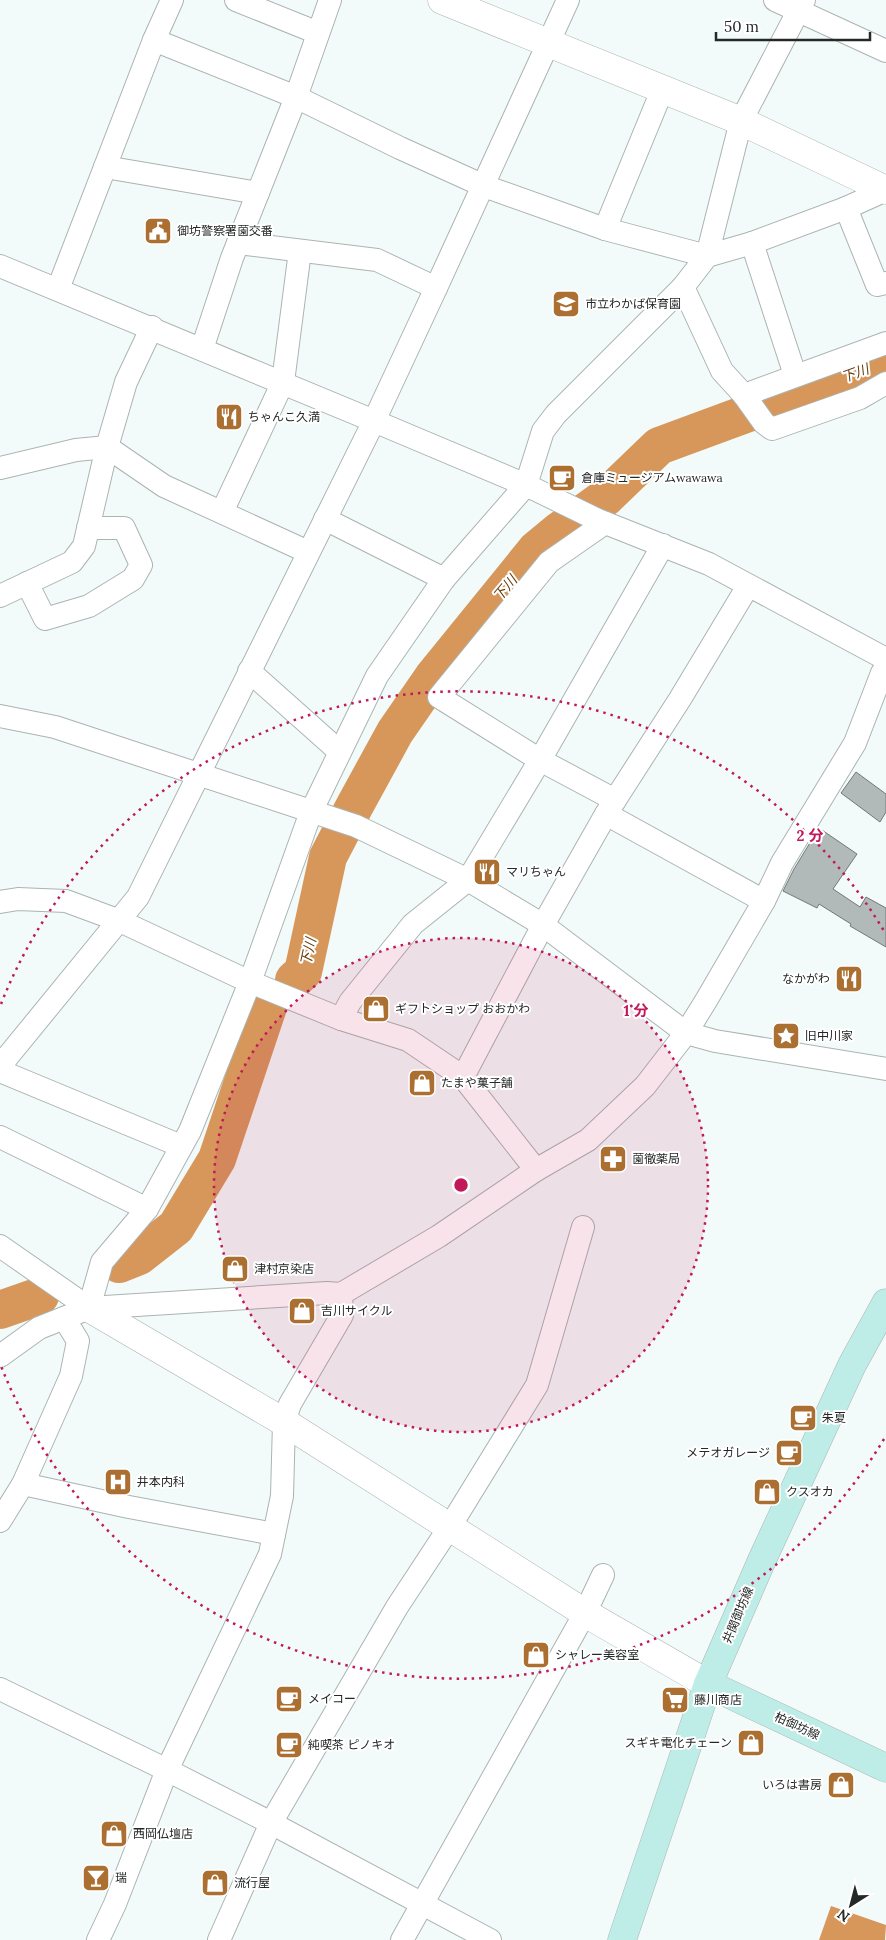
<svg xmlns="http://www.w3.org/2000/svg" width="886" height="1940" font-family="Lora,'Noto Sans JP',serif">
<style>
.water{fill:#d7975a}
.lines{fill:none;stroke-linecap:round;stroke-linejoin:round}
.river{stroke:#d7975a;stroke-width:38}
.building{fill:#b1bab9;stroke:#717978}
.minor-casing{stroke:#abb4b2;stroke-width:24}
.tertiary-casing{stroke:#abb4b2;stroke-width:29}
.secondary-casing{stroke:#abb4b2;stroke-width:29}
.minor{stroke:#fff;stroke-width:22}
.tertiary{stroke:#fff;stroke-width:28}
.secondary{stroke:#beede8;stroke-width:28}
.ring{fill:none;stroke:#c2185b;stroke-width:2.5;stroke-dasharray:2.5 5}
.labels{text-anchor:middle;stroke-width:4;stroke-linejoin:round;paint-order:stroke}
.poi-label{font-size:12px;fill:#242827;stroke:#fff;text-anchor:start}
.street-label{font-size:12px;fill:#242827;stroke:#fff}
.water-label{font-size:14px;font-style:italic;fill:#643b09;stroke:#fff}
.centre{fill:#c2185b;stroke:#fff;stroke-width:2.5}
.ring-label{font-size:15px;text-anchor:middle;font-weight:bold;fill:#c2185b;stroke:#fff;stroke-width:4;stroke-linejoin:round;paint-order:stroke}
</style>
<rect width="100%" height="100%" fill="#f2fbfa"/>
<!-- water -->
<polygon class="water" points="831,1906 886,1925 885,1940 819,1940"/>
<g class="lines">
<!-- river -->
<g class="river">
<polyline points="294,980 303,972 328,857 354,807 395,732 433,677 536,550 559,531 606,497 659,446 886,362"/>
<polyline points="119,1264 139,1256 176,1227 217,1159 269,1004"/>
<polyline points="0,1310 40,1296"/>
</g>
</g>
<!-- building -->
<g class="building">
<polygon points="856,772 886,794 886,812 880,822 841,793"/>
<polygon points="819,828 857,854 833,889 860,907 866,897 886,908 886,947 850,926 851,924 819,904 817,908 783,891 794,869"/>
</g>
<g class="lines">
<!-- minor casing -->
<g class="minor-casing">
<g id="minor">
<polyline points="236,0 318,33"/>
<polyline points="775,0 886,51"/>
<polyline points="154,40 296,97 400,148 484,186 605,229 707,256 741,121 804,0"/>
<polyline points="105,167 258,193"/>
<polyline points="846,208 877,285 886,283"/>
<polyline points="605,229 663,88"/>
<polyline points="238,243 377,260 436,288"/>
<polyline points="752,243 795,375"/>
<polyline points="0,266 374,421 526,485 598,520 709,564 886,659"/>
<polyline points="683,287 722,371 744,395 764,423 772,429 860,398 886,383"/>
<polyline points="58,289 154,40 172,0"/>
<polyline points="202,349 232,258 296,97 330,0"/>
<polyline points="744,395 886,343"/>
<polyline points="0,468 76,450 107,447 164,486 308,552"/>
<polyline points="222,512 283,382 300,251"/>
<polyline points="325,519 444,579"/>
<polyline points="605,523 549,562 439,697 540,760 615,800"/>
<polyline points="27,583 45,619 89,606 133,579 141,565 124,528 88,528"/>
<polyline points="0,596 72,562 84,546 107,447 126,382 152,327"/>
<polyline points="249,671 340,752"/>
<polyline points="0,716 55,727 356,826 468,880 543,925 686,1033 715,1041 886,1069"/>
<polyline points="606,814 764,901"/>
<polyline points="0,902 18,899 66,901 120,921 250,982 341,1019 408,1040 463,1077 536,1170"/>
<polyline points="341,1019 350,1002 413,924 468,880 540,760 663,545"/>
<polyline points="0,1066 138,897 374,421 436,288 568,0"/>
<polyline points="0,1071 181,1146"/>
<polyline points="463,1077 543,925 606,814 680,699 748,586"/>
<polyline points="0,1137 147,1209"/>
<polyline points="0,1246 89,1308"/>
<polyline points="89,1308 102,1262 147,1209 190,1131 250,982 311,812 377,676 444,579 526,485 543,431 556,414 683,287 707,256 752,243 846,208 886,190"/>
<polyline points="0,1356 39,1328 89,1308 327,1293 341,1294 439,1236 536,1170 588,1140 645,1086 686,1033 707,999 764,901 782,863 855,743 882,673 886,667"/>
<polyline points="23,1484 129,1507 274,1534"/>
<polyline points="0,1521 23,1484 71,1376 78,1341 64,1318"/>
<polyline points="0,1689 167,1770 271,1823 490,1940"/>
<polyline points="98,1940 115,1904 167,1770 270,1554 282,1496 284,1422 290,1404 342,1315 341,1294"/>
<polyline points="219,1940 271,1823 397,1607 449,1528 537,1385 583,1227"/>
<polyline points="402,1940 585,1613 603,1575"/>
</g>
</g>
<!-- tertiary casing -->
<g class="tertiary-casing">
<g id="tertiary">
<polyline points="442,0 741,121 886,190"/>
<polyline points="89,1308 284,1422 585,1613 708,1684"/>
</g>
</g>
<!-- secondary casing -->
<g class="secondary-casing">
<g id="secondary">
<polyline points="708,1684 886,1768"/>
<polyline points="622,1940 708,1684 762,1560 852,1365 886,1303"/>
</g>
</g>
<!-- minor -->
<use href="#minor" class="minor"/>
<!-- tertiary -->
<use href="#tertiary" class="tertiary"/>
<!-- secondary -->
<use href="#secondary" class="secondary"/>
</g>
<!-- distance rings -->
<circle cx="461" cy="1185" r="247" fill="#c2185b" fill-opacity=".12"/>
<g class="ring">
<circle cx="461" cy="1185" r="247"/>
<path d="M884 1439A494 494 0 0 1 1 1366M1 1004A494 494 0 0 1 884 931"/>
</g>
<!-- icons -->
<defs>
<g id="civic-square" transform="scale(1.4375)"><rect x="-9" y="-9" width="18" height="18" rx="4" fill="#ab6f31" stroke="#fff"/><path d="M-.6-6.5H3V-4.5H.6V-3L4-1V1h2V6H-6V1h2V-1L-.6-3ZM-1.2 2.5V6h2.4V2.5Z" fill="#fff"/></g>
<g id="school-square" transform="scale(1.4375)"><rect x="-9" y="-9" width="18" height="18" rx="4" fill="#ab6f31" stroke="#fff"/><path d="M0-5L7-2L0 1L-7-2ZM-4 1L0 2.5L4 1V4Q0 6-4 4Z" fill="#fff"/></g>
<g id="restaurant-square" transform="scale(1.4375)"><rect x="-9" y="-9" width="18" height="18" rx="4" fill="#ab6f31" stroke="#fff"/><path d="M-5-6h1v4h1v-4h1v4h1v-4h1v5L-1.5 .5V6h-2V.5L-5-1ZM5-6V6H3V1.5H1.5Q1.5-4 5-6Z" fill="#fff"/></g>
<g id="cafe-square" transform="scale(1.4375)"><rect x="-9" y="-9" width="18" height="18" rx="4" fill="#ab6f31" stroke="#fff"/><path d="M-5.5-4.5H6V0H3Q3 3.5 0 3.5H-2.5Q-5.5 3.5-5.5 0ZM3-3.2v2h1.7v-2ZM-6 4.5H4V6H-6Z" fill="#fff"/></g>
<g id="shop-square" transform="scale(1.4375)"><rect x="-9" y="-9" width="18" height="18" rx="4" fill="#ab6f31" stroke="#fff"/><path d="M-5-2.5h2.3a2.7 3.5 0 0 1 5.4 0H5L5.5 6h-11ZM-1.5-2.5h3a1.5 2.3 0 0 0-3 0Z" fill="#fff"/></g>
<g id="sight-square" transform="scale(1.4375)"><rect x="-9" y="-9" width="18" height="18" rx="4" fill="#ab6f31" stroke="#fff"/><path d="M0-6L1.8-2.2L6-1.7L2.9 1.2L3.7 5.4L0 3.3L-3.7 5.4L-2.9 1.2L-6-1.7L-1.8-2.2Z" fill="#fff"/></g>
<g id="pharmacy-square" transform="scale(1.4375)"><rect x="-9" y="-9" width="18" height="18" rx="4" fill="#ab6f31" stroke="#fff"/><path d="M-2-6h4v4h4v4h-4v4h-4v-4h-4v-4h4Z" fill="#fff"/></g>
<g id="hospital-square" transform="scale(1.4375)"><rect x="-9" y="-9" width="18" height="18" rx="4" fill="#ab6f31" stroke="#fff"/><path d="M-5-5h3v3.5h4V-5h3V5h-3V1.5h-4V5h-3Z" fill="#fff"/></g>
<g id="supermarket-square" transform="scale(1.4375)"><rect x="-9" y="-9" width="18" height="18" rx="4" fill="#ab6f31" stroke="#fff"/><path d="M-6-5.5h2.5l.6 2H6L4.5 2H-2.5L-4.4-4H-6ZM-1.5 3.2a1.3 1.3 0 1 0 .1 0ZM3 3.2a1.3 1.3 0 1 0 .1 0Z" fill="#fff"/></g>
<g id="bar-square" transform="scale(1.4375)"><rect x="-9" y="-9" width="18" height="18" rx="4" fill="#ab6f31" stroke="#fff"/><path d="M-6-5H6L.8 .8V4.5H3.5V6h-7V4.5H-.8V.8Z" fill="#fff"/></g>
</defs>
<g fill-rule="evenodd">
<use href="#civic-square" x="158" y="231"/>
<use href="#school-square" x="566" y="304"/>
<use href="#restaurant-square" x="229" y="417"/>
<use href="#cafe-square" x="562" y="478"/>
<use href="#restaurant-square" x="487" y="872"/>
<use href="#restaurant-square" x="849" y="979"/>
<use href="#shop-square" x="376" y="1009"/>
<use href="#sight-square" x="786" y="1036"/>
<use href="#shop-square" x="422" y="1083"/>
<use href="#pharmacy-square" x="613" y="1159"/>
<use href="#shop-square" x="235" y="1269"/>
<use href="#shop-square" x="302" y="1311"/>
<use href="#cafe-square" x="803" y="1418"/>
<use href="#cafe-square" x="789" y="1453"/>
<use href="#hospital-square" x="118" y="1482"/>
<use href="#shop-square" x="767" y="1492"/>
<use href="#shop-square" x="536" y="1655"/>
<use href="#cafe-square" x="289" y="1699"/>
<use href="#supermarket-square" x="675" y="1700"/>
<use href="#shop-square" x="751" y="1743"/>
<use href="#cafe-square" x="289" y="1745"/>
<use href="#shop-square" x="841" y="1785"/>
<use href="#shop-square" x="114" y="1834"/>
<use href="#bar-square" x="96" y="1878"/>
<use href="#shop-square" x="215" y="1883"/>
</g>
<g class="labels">
<!-- poi labels -->
<g class="poi-label">
<text x="177" y="235">御坊警察署薗交番</text>
<text x="585" y="308">市立わかば保育園</text>
<text x="248" y="421">ちゃんこ久満</text>
<text x="581" y="482">倉庫ミュージアムwawawa</text>
<text x="506" y="876">マリちゃん</text>
<text x="830" y="983" text-anchor="end">なかがわ</text>
<text x="395" y="1013">ギフトショップ おおかわ</text>
<text x="805" y="1040">旧中川家</text>
<text x="441" y="1087">たまや菓子舗</text>
<text x="632" y="1163">薗徹薬局</text>
<text x="254" y="1273">津村京染店</text>
<text x="321" y="1315">吉川サイクル</text>
<text x="822" y="1422">朱夏</text>
<text x="770" y="1457" text-anchor="end">メテオガレージ</text>
<text x="137" y="1486">井本内科</text>
<text x="786" y="1496">クスオカ</text>
<text x="555" y="1659">シャレー美容室</text>
<text x="308" y="1703">メイコー</text>
<text x="694" y="1704">藤川商店</text>
<text x="732" y="1747" text-anchor="end">スギキ電化チェーン</text>
<text x="308" y="1749">純喫茶 ピノキオ</text>
<text x="822" y="1789" text-anchor="end">いろは書房</text>
<text x="133" y="1838">西岡仏壇店</text>
<text x="115" y="1882">瑞</text>
<text x="234" y="1887">流行屋</text>
</g>
<!-- street labels -->
<g class="street-label">
<text transform="translate(738 1615) rotate(-67)" y="4">井関御坊線</text>
<text transform="translate(797 1726) rotate(25)" y="4">柏御坊線</text>
</g>
<!-- water labels -->
<g class="water-label">
<text transform="translate(855 373) rotate(-20)" y="5">下川</text>
<text transform="translate(505 588) rotate(-50)" y="5">下川</text>
<text transform="translate(308 952) rotate(-78)" y="5">下川</text>
</g>
</g>
<circle cx="461" cy="1185" r="8" class="centre"/>
<g class="ring-label">
<text x="810" y="841">2 分</text>
<text x="636" y="1016">1 分</text>
</g>
<!-- north arrow -->
<g transform="translate(851 1905) rotate(216)" stroke="#ffffff" stroke-width="4" paint-order="stroke">
<path d="M0-4L9 19L0 12L-9 19Z" fill="#242827"/>
<text y="-8" font-size="14" font-weight="bold" text-anchor="middle" fill="#242827">N</text>
</g>
<!-- scale -->
<path d="M716 32v8h154v-8" fill="none" stroke="#242827" stroke-width="2.5"/>
<text x="724" y="32" font-size="15" fill="#242827" stroke="#ffffff" stroke-width="4" paint-order="stroke">50 m</text>
</svg>
